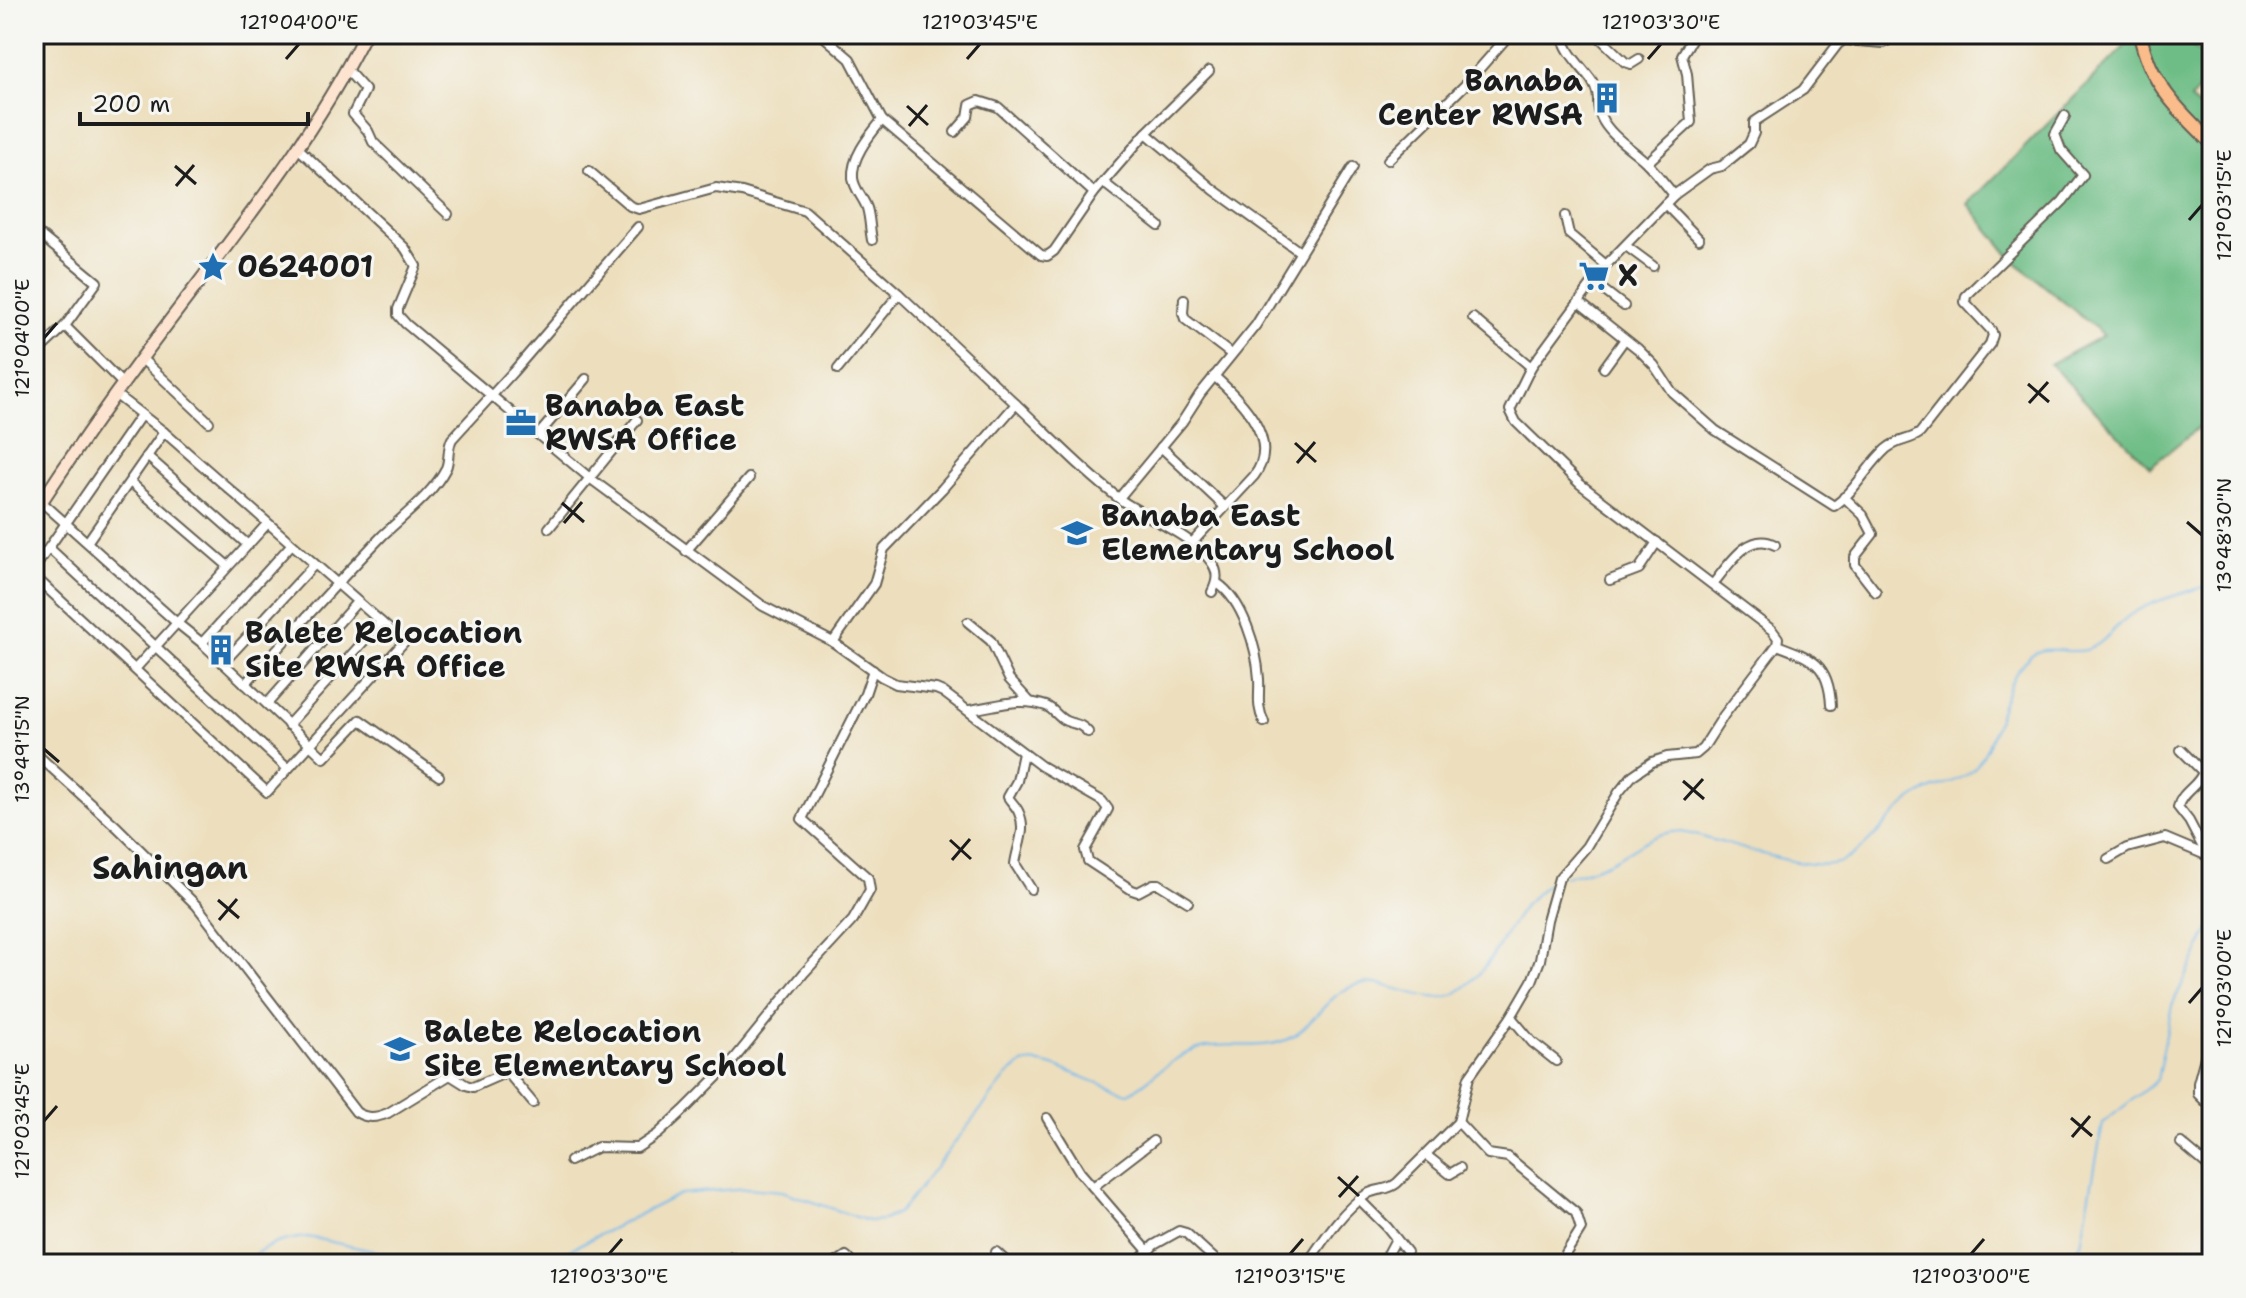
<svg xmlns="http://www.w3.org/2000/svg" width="2246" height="1298" font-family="'Shantell Sans',sans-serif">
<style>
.forest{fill:#6ebd86;stroke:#456c51;stroke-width:2}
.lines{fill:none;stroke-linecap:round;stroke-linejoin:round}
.stream{stroke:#75b9eb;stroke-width:2}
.minor-casing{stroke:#656054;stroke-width:12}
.secondary-casing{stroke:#656054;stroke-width:15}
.primary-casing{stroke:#656054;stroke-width:16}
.minor{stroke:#fff;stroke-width:8}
.secondary{stroke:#fde4d0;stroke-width:11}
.primary{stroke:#f9bc8a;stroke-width:12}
.ticks{fill:none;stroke:#1c1c1c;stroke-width:3}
.labels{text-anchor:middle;stroke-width:6;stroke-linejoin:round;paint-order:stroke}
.poi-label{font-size:30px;font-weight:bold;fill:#1c1c1c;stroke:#f6f6f2;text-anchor:start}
.neighbourhood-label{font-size:32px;font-weight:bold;fill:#1c1c1c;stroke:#f6f6f2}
.neatline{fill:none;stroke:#1c1c1c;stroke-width:3}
.ticks-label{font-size:20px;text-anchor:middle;fill:#1c1c1c}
</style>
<rect width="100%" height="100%" fill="#f6f6f2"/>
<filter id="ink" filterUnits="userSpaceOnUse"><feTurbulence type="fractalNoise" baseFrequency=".0125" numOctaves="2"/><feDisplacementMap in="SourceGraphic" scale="16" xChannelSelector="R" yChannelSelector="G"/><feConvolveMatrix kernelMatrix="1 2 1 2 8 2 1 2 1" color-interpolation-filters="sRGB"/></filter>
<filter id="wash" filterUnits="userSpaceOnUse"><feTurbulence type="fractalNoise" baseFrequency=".006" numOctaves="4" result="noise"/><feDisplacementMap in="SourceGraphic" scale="32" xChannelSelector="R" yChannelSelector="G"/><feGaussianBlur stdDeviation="1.8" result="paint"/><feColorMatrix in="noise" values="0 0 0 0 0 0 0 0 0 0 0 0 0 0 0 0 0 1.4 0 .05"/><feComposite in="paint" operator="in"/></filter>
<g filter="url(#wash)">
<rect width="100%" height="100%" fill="#eddfbd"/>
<!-- forest -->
<polygon class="forest" points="2137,34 2178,34 2212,63 2212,74 2190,100 2212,118 2212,416 2150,467 2050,364 2104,335 2014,261 1968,204"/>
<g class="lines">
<!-- stream -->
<g class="stream">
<path d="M1564 877C1580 873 1595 869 1610 862 1632 851 1656 829 1681 832 1719 838 1815 878 1845 860 1873 844 1890 813 1917 796 1936 784 1962 784 1976 766 2001 735 1998 687 2028 658 2044 642 2066 655 2086 650 2105 645 2116 623 2133 613 2156 599 2186 593 2212 584"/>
<path d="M243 1264C262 1246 283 1239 308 1237L434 1264"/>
<path d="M535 1264 565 1252 680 1194 747 1188 782 1191 868 1221 884 1220 899 1212 909 1201 1007 1076C1012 1072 1017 1067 1023 1064 1047 1055 1101 1089 1129 1093 1151 1080 1170 1058 1195 1050 1225 1039 1261 1053 1290 1038 1314 1025 1328 993 1356 985 1385 976 1429 1009 1456 993 1501 967 1508 904 1554 881"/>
<polyline points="2059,1264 2081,1244 2103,1123 2157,1080 2172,1005 2212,924"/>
</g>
</g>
</g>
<g filter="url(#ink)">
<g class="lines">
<!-- minor casing -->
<g class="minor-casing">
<g id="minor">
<polyline points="213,34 218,34"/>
<polyline points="821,34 850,59 882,120 1041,255 1047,256 1054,251 1094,193 1146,133 1214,190 1300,252"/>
<path d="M1562 34C1566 54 1581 65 1592 81 1602 97 1595 104 1601 117 1609 135 1631 148 1645 161 1656 172 1665 184 1674 195L1710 169 1722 166 1749 144 1754 133V122L1803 90 1838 44 1844 40 1884 43 1896 34"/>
<polyline points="1596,34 1625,62 1631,64 1639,59"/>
<polyline points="347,70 365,90 353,114 368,131 373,142 448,214"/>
<polyline points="955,132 968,117 970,105 979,101 998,107 1094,193"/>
<polyline points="1146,133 1209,71"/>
<polyline points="299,149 405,248 416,266 398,309 398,315 406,324 591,479 763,606 833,642 882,677 896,684 936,689 943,692 1041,766 1102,801 1108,809 1085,850 1088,861 1132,890 1138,892 1153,884 1159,884 1188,902"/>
<polyline points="1388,160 1465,85 1510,34"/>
<polyline points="1647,163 1691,122 1687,74 1682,55 1695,34"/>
<polyline points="589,171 630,206 639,209 716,188 742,192 805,211 899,294"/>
<polyline points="1104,183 1159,226"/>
<polyline points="1665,204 1699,239"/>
<polyline points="1565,216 1569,234 1606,265"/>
<polyline points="34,230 97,282 65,326 34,355"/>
<path d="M872 240C870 230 870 218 867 208 863 197 854 189 853 178 851 157 870 135 882 120"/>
<polyline points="1626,246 1653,266"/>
<polyline points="1593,282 1624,306"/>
<polyline points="1184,299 1183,313 1185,319 1231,354"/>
<path d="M1580 303 1638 349 1654 365 1672 392 1715 430 1834 506C1855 492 1867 466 1886 449 1898 439 1909 441 1920 433L1990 344 1993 335 1991 330 1965 302 1966 296 2063 201 2083 175 2061 150 2055 134 2065 116"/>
<polyline points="1473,318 1531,367"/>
<polyline points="65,326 123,384"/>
<polyline points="141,358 209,422"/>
<polyline points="1604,368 1625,339"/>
<path d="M1016 404C1050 436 1084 472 1121 500 1148 519 1194 536 1212 563 1219 573 1217 582 1212 592"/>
<polyline points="539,434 586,379"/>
<polyline points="1161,447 1225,507"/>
<polyline points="147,456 248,545"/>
<polyline points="130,482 228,566"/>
<polyline points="34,495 177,623 202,643 324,758 360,720 439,776"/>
<polyline points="1844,497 1863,515 1873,534 1855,557 1855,565 1876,592"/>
<polyline points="1119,498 1182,422 1200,394 1256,325 1353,167"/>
<polyline points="549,528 637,420"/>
<polyline points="88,541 164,432"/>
<path d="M1191 544 1254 476C1282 440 1240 399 1214 376"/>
<polyline points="49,548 288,769"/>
<polyline points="686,551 749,478"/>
<polyline points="34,569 141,415"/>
<polyline points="34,576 267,792 404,642 164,432 115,394"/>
<polyline points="1610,580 1639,569 1657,542"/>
<path d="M1217 583C1243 600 1257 648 1259 679 1260 695 1256 706 1264 722"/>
<path d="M1713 584C1728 566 1749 530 1775 545"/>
<polyline points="968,622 991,641 1009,679 1030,702"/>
<polyline points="833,642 874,584 884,549 942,489 1016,404 899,294 838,369"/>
<polyline points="202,643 291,545"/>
<path d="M1777 645C1812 658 1829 664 1831 705"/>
<polyline points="223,663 314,565"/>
<polyline points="136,668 267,524"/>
<path d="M245 684C291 634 336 584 383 535 404 515 432 495 446 468 450 459 447 448 452 439L513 372 638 227"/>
<polyline points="267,704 357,602"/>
<path d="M969 710C995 707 1019 696 1046 706 1054 709 1058 718 1066 721 1076 725 1080 723 1088 732"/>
<polyline points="288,725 381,622"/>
<path d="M2181 750 2203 772C2199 786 2181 792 2178 807L2189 821 2212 865"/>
<path d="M34 752 117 827 197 906 356 1112C367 1119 376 1118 388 1113L450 1075 466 1085 473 1087 507 1072 533 1103"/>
<path d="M1023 753 1017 781 1008 797C1011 802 1017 807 1019 813 1027 830 1017 847 1015 864L1031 889"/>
<polyline points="2108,859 2127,848 2165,838 2208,856"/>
<polyline points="1511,1017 1532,1042 1556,1061"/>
<polyline points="2211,1035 2198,1083 2198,1094 2212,1108"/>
<polyline points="1047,1118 1080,1172 1148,1251"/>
<polyline points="1458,1122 1488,1154 1508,1157 1576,1213 1581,1229 1566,1253 1565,1264"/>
<polyline points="2181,1143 2212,1169"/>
<polyline points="1426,1155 1450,1174 1460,1168"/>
<polyline points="570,1161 598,1147 637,1148 658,1134 683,1111 731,1063 804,973 853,920 870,890 868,878 802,819 865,694 873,670"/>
<polyline points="1093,1187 1153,1141"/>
<polyline points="1360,1200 1387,1227 1407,1252"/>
<polyline points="996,1252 1009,1264"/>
<polyline points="732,1257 740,1264"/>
<polyline points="834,1264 846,1256 855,1264"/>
<polyline points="1136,1264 1154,1245 1179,1231 1186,1233 1220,1264"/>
<path d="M1307 1264C1322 1242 1343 1209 1367 1194 1377 1188 1388 1191 1397 1183L1458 1122 1469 1077 1511 1017 1532 981 1540 960 1547 920 1559 878 1586 847 1619 792 1633 775 1652 762 1667 757 1696 754 1703 748 1724 715 1777 645 1778 638 1772 630 1580 484 1516 422 1510 410 1531 367 1606 265 1674 195"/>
<polyline points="1390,1264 1388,1254 1396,1239"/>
</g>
</g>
<!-- secondary casing -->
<g class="secondary-casing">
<path id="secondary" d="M34 513C68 461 104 409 141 359 220 252 305 153 365 34"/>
</g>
<!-- primary casing -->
<g class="primary-casing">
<path id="primary" d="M2140 34C2149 82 2178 110 2212 143"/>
</g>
<!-- minor -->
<use href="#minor" class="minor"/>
<!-- secondary -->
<use href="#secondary" class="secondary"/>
<!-- primary -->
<use href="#primary" class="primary"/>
</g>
</g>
<!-- ticks -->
<path class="ticks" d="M286 59 299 44M967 59 980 44M1648 59 1661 44M907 106 928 125M909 126 927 105M175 166 196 184M176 186 194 165M2189 220 2202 205M44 338 57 323M2028 384 2049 402M2029 403 2048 382M1295 443 1316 462M1297 463 1315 442M562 503 584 522M2187 522 2202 535M564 523 582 502M44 749 59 762M1683 781 1704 799M1684 800 1703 779M950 840 971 859M952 860 970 839M218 900 239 918M219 920 237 899M2189 1003 2202 988M2071 1118 2092 1136M44 1121 57 1106M2072 1137 2090 1116M1338 1177 1359 1196M1339 1197 1358 1176M609 1254 622 1239M1290 1254 1303 1239M1971 1254 1984 1239"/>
<!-- icons -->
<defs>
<g id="building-bare" transform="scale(2.4)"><path d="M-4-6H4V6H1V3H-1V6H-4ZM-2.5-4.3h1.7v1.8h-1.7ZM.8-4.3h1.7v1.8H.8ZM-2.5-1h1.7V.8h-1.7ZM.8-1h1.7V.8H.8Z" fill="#1f6fb2" stroke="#f6f6f2" stroke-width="2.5" paint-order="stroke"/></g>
<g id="sight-bare" transform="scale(2.4)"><path d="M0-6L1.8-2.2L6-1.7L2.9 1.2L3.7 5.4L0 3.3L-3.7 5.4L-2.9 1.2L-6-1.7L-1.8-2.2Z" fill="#1f6fb2" stroke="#f6f6f2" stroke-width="2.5" paint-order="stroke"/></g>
<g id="supermarket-bare" transform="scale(2.4)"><path d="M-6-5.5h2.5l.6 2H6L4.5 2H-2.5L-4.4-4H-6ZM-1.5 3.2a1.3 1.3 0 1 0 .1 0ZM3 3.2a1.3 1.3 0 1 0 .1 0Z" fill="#1f6fb2" stroke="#f6f6f2" stroke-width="2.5" paint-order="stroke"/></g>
<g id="office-bare" transform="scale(2.4)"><path d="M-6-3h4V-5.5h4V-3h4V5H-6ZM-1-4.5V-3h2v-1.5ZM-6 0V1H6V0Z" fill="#1f6fb2" stroke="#f6f6f2" stroke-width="2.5" paint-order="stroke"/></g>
<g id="school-bare" transform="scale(2.4)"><path d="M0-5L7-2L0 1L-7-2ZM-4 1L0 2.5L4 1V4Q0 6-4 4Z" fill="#1f6fb2" stroke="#f6f6f2" stroke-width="2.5" paint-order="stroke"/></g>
</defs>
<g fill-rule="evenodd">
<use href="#building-bare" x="1607" y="98"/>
<use href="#sight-bare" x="213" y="267"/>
<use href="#supermarket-bare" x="1594" y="276"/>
<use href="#office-bare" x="521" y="423"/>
<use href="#school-bare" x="1077" y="533"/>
<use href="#building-bare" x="221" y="650"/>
<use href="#school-bare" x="400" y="1049"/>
</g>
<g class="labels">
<!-- poi labels -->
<g class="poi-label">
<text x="1583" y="91" text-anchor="end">Banaba<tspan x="1583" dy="34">Center RWSA</tspan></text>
<text x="237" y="277">0624001</text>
<text x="1618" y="286">X</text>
<text x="545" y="416">Banaba East<tspan x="545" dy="34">RWSA Office</tspan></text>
<text x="1101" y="526">Banaba East<tspan x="1101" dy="34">Elementary School</tspan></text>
<text x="245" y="643">Balete Relocation<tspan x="245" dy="34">Site RWSA Office</tspan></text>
<text x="424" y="1042">Balete Relocation<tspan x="424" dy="34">Site Elementary School</tspan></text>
</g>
<!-- neighbourhood labels -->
<g class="neighbourhood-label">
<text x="170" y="879">Sahingan</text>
</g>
</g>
<!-- margin -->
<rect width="2246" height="1298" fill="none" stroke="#f6f6f2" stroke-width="88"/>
<!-- scale -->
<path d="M80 112v12h228v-12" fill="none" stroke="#1c1c1c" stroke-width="4"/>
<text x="92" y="112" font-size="24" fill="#1c1c1c" stroke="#f6f6f2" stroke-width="6" paint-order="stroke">200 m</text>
<rect x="44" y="44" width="2158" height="1210" class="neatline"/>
<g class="ticks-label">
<text x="299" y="29">121°04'00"E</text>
<text x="980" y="29">121°03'45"E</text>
<text x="1661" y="29">121°03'30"E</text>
<text transform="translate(2224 205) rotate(-90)" y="7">121°03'15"E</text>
<text transform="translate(22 338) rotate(-90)" y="7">121°04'00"E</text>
<text transform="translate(2224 535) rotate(-90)" y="7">13°48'30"N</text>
<text transform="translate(22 749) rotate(-90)" y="7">13°49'15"N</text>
<text transform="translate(2224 988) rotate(-90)" y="7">121°03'00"E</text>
<text transform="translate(22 1121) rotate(-90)" y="7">121°03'45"E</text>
<text x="609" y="1283">121°03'30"E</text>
<text x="1290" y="1283">121°03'15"E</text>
<text x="1971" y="1283">121°03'00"E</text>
</g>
</svg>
